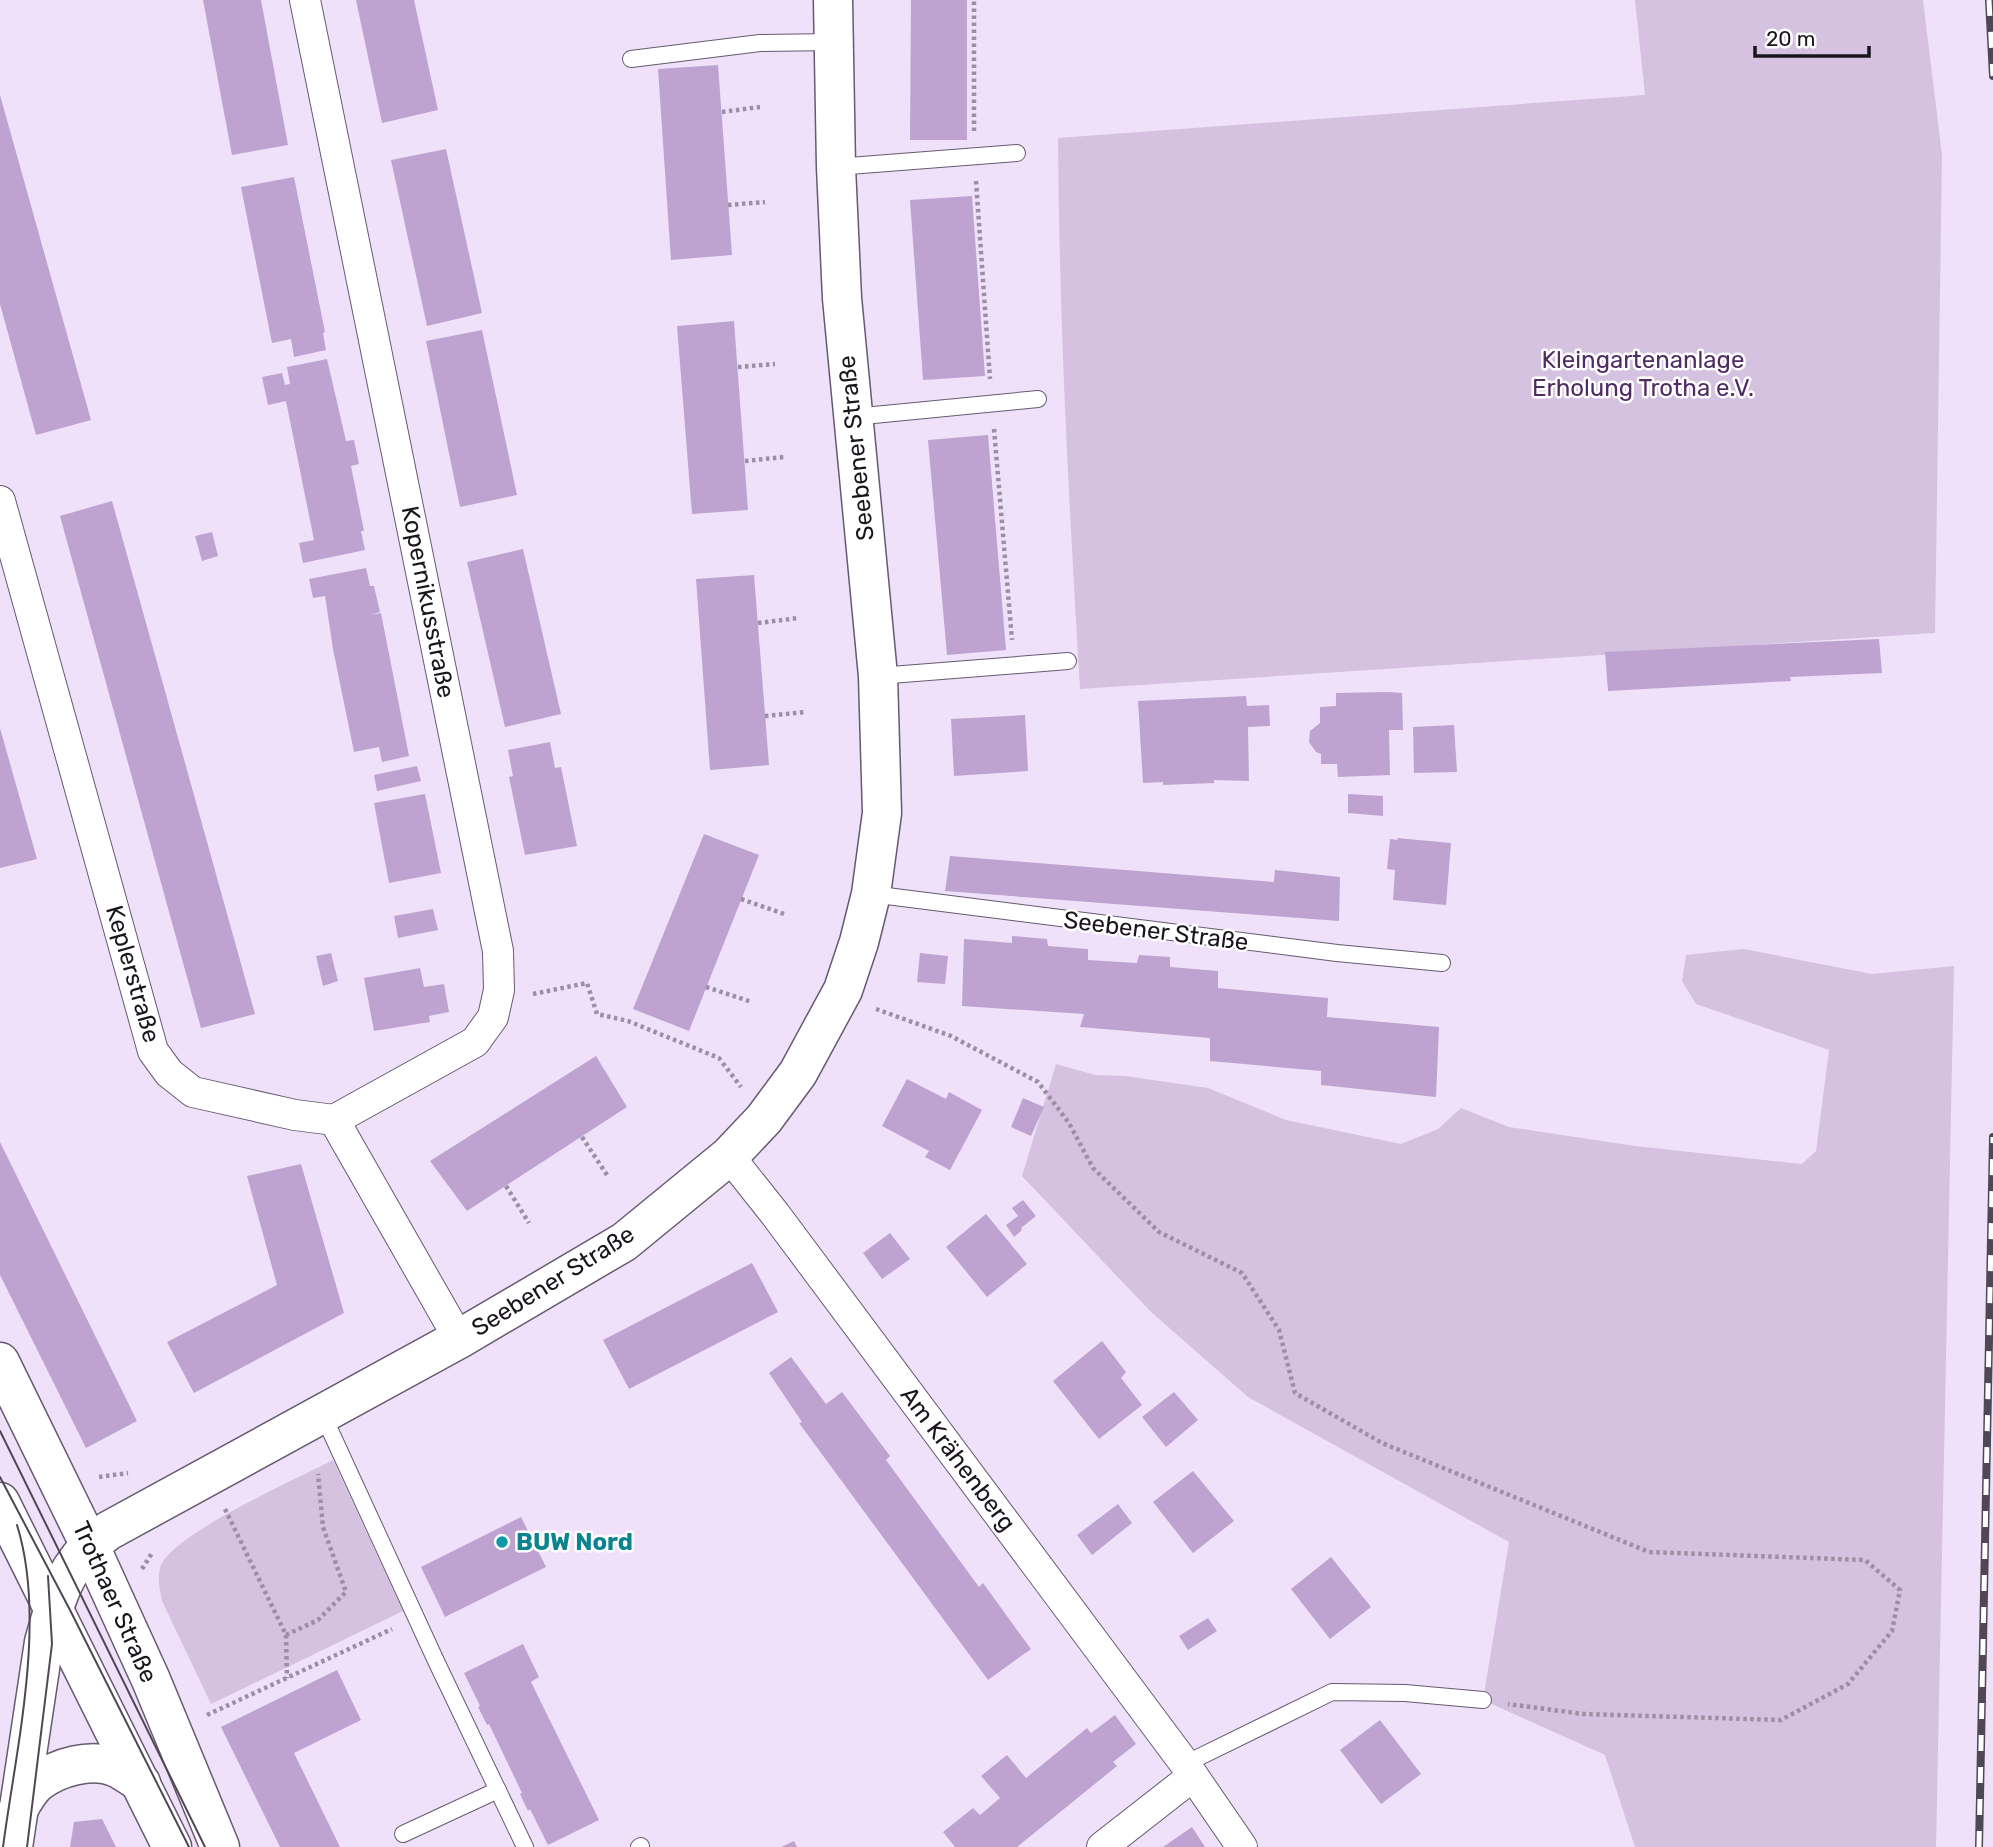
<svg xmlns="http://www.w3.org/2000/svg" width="1993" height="1847" font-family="Rubik,sans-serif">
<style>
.green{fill:#d4c2e0}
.building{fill:#bea3d0}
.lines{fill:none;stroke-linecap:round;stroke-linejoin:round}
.lane-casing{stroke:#675a6f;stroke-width:18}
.street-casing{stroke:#675a6f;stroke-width:32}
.secondary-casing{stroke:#675a6f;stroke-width:41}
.path{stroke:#9b90a3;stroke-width:4.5;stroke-dasharray:3.5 3.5;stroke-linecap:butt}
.lane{stroke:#fff;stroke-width:16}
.street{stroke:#fff;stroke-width:30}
.secondary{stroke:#fff;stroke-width:38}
.tram{stroke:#4f4854;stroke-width:2}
.rail-casing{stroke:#4f4854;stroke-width:8}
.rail{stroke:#fff;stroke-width:5;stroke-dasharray:16;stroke-linecap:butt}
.culture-dot{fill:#0f9aa8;stroke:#fff;stroke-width:2.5}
.labels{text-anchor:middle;stroke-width:5;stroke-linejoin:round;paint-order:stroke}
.park-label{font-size:24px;fill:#502c64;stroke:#fff}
.street-label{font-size:24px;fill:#1a151d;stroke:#fff}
.culture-label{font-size:24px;font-weight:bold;fill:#0d838f;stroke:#fff;text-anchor:start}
</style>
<rect width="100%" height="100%" fill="#f0e1fa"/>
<!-- green -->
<g class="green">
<path d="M1635 0H1923L1942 155 1935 633 1080 689C1069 505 1059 322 1058 138L1645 95Z"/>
<polygon points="1744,949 1872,974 1954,966 1936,1847 1635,1847 1605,1755 1483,1700 1509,1542 1248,1397 1150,1311 1022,1176 1056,1064 1095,1075 1125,1076 1208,1088 1286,1120 1401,1144 1438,1129 1461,1108 1509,1127 1635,1146 1802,1164 1816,1151 1829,1050 1696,1004 1682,981 1686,955"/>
<path d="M333 1460 403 1611 211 1704 162 1601C160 1590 157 1579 160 1568 169 1535 299 1478 333 1460Z"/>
</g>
<!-- building -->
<g class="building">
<polygon points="203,0 261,0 288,145 232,155"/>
<polygon points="356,0 414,0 438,110 382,123"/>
<polygon points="911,0 967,0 967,140 910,140"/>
<polygon points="718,65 732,255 671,260 658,69"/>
<polygon points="0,95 91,420 36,435 0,304"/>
<polygon points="446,149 482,313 427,326 391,160"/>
<polygon points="294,177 325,332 323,333 326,350 294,357 291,339 272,343 241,187"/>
<polygon points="972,196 985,376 923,380 910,200"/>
<polygon points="734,321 748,510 692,514 677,326"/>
<polygon points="482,330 517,495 460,507 426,341"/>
<polygon points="327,359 346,441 354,440 359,464 351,466 364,531 361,531 365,550 303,563 299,543 314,540 286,401 268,405 262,377 282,373 285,385 290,384 287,367"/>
<polygon points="988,435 1006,650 947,655 928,440"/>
<polygon points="112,501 255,1014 201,1028 60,516"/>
<polygon points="212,532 218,556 202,561 195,536"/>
<polygon points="523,549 561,714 505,727 467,562"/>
<polygon points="366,568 370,586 374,586 380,612 371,615 381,613 409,756 382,762 379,747 354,752 333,649 325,596 313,598 309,579"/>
<polygon points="754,575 769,765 710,770 696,579"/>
<polygon points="1879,639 1882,673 1790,677 1791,681 1608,691 1605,652"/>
<polygon points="1388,692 1402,693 1403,730 1389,730 1390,775 1338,777 1337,764 1321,764 1321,754 1316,752 1309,742 1310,731 1320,723 1320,707 1336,706 1336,693"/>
<polygon points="1246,696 1247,706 1269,705 1270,726 1248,727 1249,781 1214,780 1214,783 1163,785 1163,782 1143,783 1138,701"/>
<polygon points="1025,715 1028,771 954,776 951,719"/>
<polygon points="1454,725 1457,772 1414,773 1413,727"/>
<polygon points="0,728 37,859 0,868"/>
<polygon points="550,742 555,768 561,767 577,846 525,855 509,777 513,776 508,750"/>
<polygon points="417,766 421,781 377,791 374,775"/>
<polygon points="425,794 441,873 389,883 374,803"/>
<polygon points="1348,794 1383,796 1383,816 1348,813"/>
<polygon points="704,834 759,855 689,1031 633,1009"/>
<polygon points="1397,838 1451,843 1446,905 1393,900 1395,870 1387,869 1390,839 1398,840"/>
<polygon points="950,856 1274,882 1275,870 1340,877 1339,921 945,891"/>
<polygon points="433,909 438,930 398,938 394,916"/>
<polygon points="1012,936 1047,939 1048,946 1088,949 1088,960 1137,963 1139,955 1170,957 1170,967 1218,971 1218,988 1328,998 1327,1017 1439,1027 1436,1097 1321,1085 1321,1071 1210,1061 1210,1038 1080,1027 1084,1014 962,1006 964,939 1012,943"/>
<polygon points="331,953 338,981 323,986 316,956"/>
<polygon points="920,953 948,956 945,984 917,982"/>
<polygon points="420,968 424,987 444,984 449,1012 429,1016 430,1022 374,1031 364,978"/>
<polygon points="596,1056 627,1107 467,1211 430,1161"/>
<polygon points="907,1079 946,1099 949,1092 982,1110 950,1170 925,1157 929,1151 882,1126"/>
<polygon points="1023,1098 1044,1107 1031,1136 1011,1127"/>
<polygon points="0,1142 137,1421 86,1448 0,1275"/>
<polygon points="301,1164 344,1313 194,1393 167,1342 277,1285 247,1176"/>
<polygon points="1023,1200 1036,1216 1021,1228 1022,1230 1014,1237 1006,1225 1018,1216 1012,1208"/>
<polygon points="986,1214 1027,1264 987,1297 946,1247"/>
<polygon points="890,1233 910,1259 882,1279 863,1253"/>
<polygon points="752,1263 778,1312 629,1389 603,1340"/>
<polygon points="1102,1341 1126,1372 1121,1378 1142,1405 1099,1439 1053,1381"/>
<polygon points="791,1357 826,1404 842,1392 890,1456 886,1460 979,1587 983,1583 1031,1649 988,1680 799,1423 802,1422 769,1373"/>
<polygon points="1174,1392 1198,1420 1166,1447 1142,1417"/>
<polygon points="1193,1471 1234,1521 1193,1553 1153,1502"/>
<polygon points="1118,1504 1132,1523 1092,1555 1077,1535"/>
<polygon points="521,1517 546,1567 445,1617 421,1567"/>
<polygon points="1331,1557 1371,1607 1330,1639 1291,1589"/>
<polygon points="1208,1618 1217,1631 1188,1650 1179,1636"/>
<polygon points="523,1644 539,1677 531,1682 599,1820 548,1845 530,1809 528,1811 520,1794 522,1793 489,1724 487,1725 478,1707 480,1706 464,1673"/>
<polygon points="337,1670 361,1720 294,1753 340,1847 280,1847 221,1727"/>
<polygon points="1115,1715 1136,1744 1113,1762 1117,1766 1017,1847 955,1847 943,1832 973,1808 980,1815 1000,1798 981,1776 1007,1755 1026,1778 1087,1728 1091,1733"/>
<polygon points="1380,1720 1421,1774 1381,1804 1340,1750"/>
<polygon points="102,1819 116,1847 70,1847 74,1822"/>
<polygon points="1192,1827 1205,1847 1163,1847"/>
<polygon points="794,1841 797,1847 781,1847"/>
</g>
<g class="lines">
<!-- lane casing -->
<g class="lane-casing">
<g id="lane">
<polyline points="631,59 760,43 833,42"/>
<polyline points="836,167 1017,153"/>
<polyline points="853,417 1038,399"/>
<polyline points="878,676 1068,661"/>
<polyline points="871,894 1337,953 1442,963"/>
<polyline points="323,1415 436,1661 525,1847"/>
<polyline points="1185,1764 1332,1692 1405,1693 1483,1700"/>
<polyline points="403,1834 498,1790"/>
<polyline points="639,1847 641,1846"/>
</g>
</g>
<!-- street casing -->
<g class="street-casing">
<g id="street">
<polyline points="305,0 498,951 499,990 493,1017 475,1042 334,1120"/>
<polyline points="0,501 153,1051 169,1073 193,1092 295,1115 334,1120"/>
<polyline points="334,1120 459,1339"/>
<polyline points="729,1156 775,1214 1185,1764 1242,1847"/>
<polyline points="1102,1847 1193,1776"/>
</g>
</g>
<!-- secondary casing -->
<g class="secondary-casing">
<g id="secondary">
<polyline points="0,1362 89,1544 151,1680 220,1847"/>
<polyline points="0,1502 172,1847"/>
<path d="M18 1810C23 1801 29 1790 37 1783 57 1767 92 1757 117 1768 125 1772 133 1778 141 1783"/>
<path d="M13 1847 44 1642C57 1595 67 1559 108 1531L459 1339 624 1242 729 1156 764 1119 798 1073 843 990 859 942 871 894 882 813 878 676 842 298 836 167 833 0"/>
</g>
</g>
<!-- path -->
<g class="path">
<polyline points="722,112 760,107"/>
<polyline points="974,131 974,0"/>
<polyline points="976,181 990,379"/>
<polyline points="728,205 765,202"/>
<polyline points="738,367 775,364"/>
<polyline points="994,429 1012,640"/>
<polyline points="745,461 784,457"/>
<polyline points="758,623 799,618"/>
<polyline points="765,716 806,712"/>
<polyline points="741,899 787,915"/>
<polyline points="706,987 752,1002"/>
<polyline points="533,994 587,983 597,1014 628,1021 719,1058 741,1087"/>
<polyline points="876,1009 951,1036 1038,1082 1069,1123 1093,1168 1159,1232 1242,1273 1279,1330 1295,1393 1382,1443 1649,1552 1865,1560 1900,1590 1892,1631 1848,1684 1781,1720 1583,1714 1508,1704"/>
<polyline points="582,1137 607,1175"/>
<polyline points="506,1186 529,1223"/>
<polyline points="99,1477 128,1473"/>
<polyline points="225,1509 286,1635 318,1620 346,1592 323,1527 318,1474"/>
<polyline points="142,1569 152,1553"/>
<polyline points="286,1635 287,1678"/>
<polyline points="207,1715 392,1629"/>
</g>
<!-- lane -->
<use href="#lane" class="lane"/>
<!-- street -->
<use href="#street" class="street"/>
<!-- secondary -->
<use href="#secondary" class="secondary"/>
<!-- tram -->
<g class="tram">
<polyline points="0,1431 205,1847"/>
<polyline points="0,1477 70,1610 189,1847"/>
<path d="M3 1847C16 1748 47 1621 17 1525"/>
<polyline points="27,1847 52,1644 48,1576"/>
</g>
<!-- rail casing -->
<g class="rail-casing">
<g id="rail">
<polyline points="1989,0 1993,76"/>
<polyline points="1979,1847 1993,1137"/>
</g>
</g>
<!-- rail -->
<use href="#rail" class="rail"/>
</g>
<!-- markers -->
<circle class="culture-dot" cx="502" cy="1542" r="7"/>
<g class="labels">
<!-- park labels -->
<g class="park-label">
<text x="1643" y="368">Kleingartenanlage<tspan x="1643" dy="28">Erholung Trotha e.V.</tspan></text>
</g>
<!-- street labels -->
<g class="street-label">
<text transform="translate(856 448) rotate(-96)" y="8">Seebener Straße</text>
<text transform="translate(428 602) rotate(79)" y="8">Kopernikusstraße</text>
<text transform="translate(1156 931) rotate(7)" y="8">Seebener Straße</text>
<text transform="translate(133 974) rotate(74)" y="8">Keplerstraße</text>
<text transform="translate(553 1281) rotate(-32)" y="8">Seebener Straße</text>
<text transform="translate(958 1459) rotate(53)" y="8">Am Krähenberg</text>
<text transform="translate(115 1602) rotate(66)" y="8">Trothaer Straße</text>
</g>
<!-- culture labels -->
<g class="culture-label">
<text x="516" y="1550">BUW Nord</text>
</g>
</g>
<!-- scale -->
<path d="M1755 46v10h114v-10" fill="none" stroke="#1a151d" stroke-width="3.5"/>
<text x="1766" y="46" font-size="21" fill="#1a151d" stroke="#ffffff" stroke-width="5" paint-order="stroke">20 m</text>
</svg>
